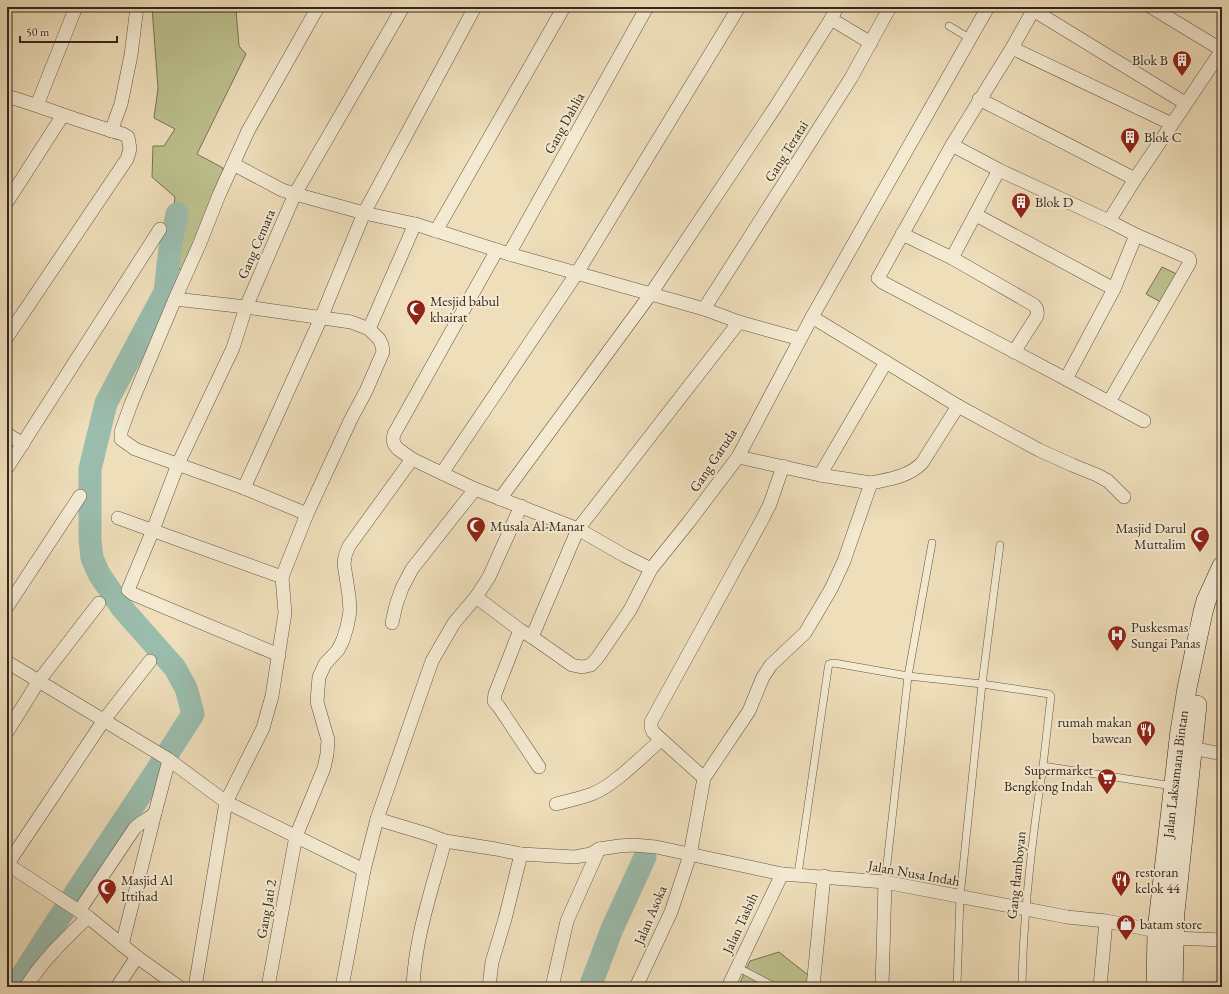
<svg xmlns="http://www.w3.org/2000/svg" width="1229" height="994" font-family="'EB Garamond',serif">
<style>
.green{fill:#bcc08d;stroke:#787355}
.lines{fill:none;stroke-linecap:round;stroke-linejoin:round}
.river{stroke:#9abcac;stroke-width:23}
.service-casing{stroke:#635444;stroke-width:8}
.minor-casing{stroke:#635444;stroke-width:14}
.secondary-casing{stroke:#35261d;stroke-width:20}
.service{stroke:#f4ead2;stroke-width:7}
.minor{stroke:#f4ead2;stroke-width:13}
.secondary{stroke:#f4ead2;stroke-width:19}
.labels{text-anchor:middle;stroke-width:4;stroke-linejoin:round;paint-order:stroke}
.poi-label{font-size:14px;fill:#35261d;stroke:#f4ead2;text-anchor:start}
.street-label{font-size:14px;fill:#35261d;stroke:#f4ead2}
</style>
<rect width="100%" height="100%" fill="#eedeba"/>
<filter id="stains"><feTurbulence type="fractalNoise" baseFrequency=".005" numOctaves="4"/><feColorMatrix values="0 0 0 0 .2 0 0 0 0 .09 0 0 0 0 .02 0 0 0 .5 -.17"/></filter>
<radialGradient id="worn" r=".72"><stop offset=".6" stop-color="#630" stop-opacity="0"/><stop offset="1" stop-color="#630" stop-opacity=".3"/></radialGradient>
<!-- green -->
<g class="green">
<polygon points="152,7 234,7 236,10 239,46 246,54 197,154 223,168 222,181 182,275 169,243 175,197 152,177 153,146 164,146 175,129 154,118 158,88"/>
<polygon points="1162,267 1183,277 1166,305 1146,294"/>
<polygon points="779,952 813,979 813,987 738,987 750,961"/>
</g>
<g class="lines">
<!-- river -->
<g class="river">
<path d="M15 987C72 895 135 806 193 714L186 688 175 668 122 608 99 574 92 558 90 540V469L106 403 165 292 170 248 177 214"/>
<polyline points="590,987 612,929 645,857"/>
</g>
<!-- service casing -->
<g class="service-casing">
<g id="service">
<polyline points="949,26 971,39"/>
<polyline points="798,874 828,669 829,664 834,663 908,676 982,684 1049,694 1051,696 1043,766 1173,786"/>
<polyline points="885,882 908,676 932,543"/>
<polyline points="737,967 775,987"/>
<polyline points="957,987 960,897 982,684 1000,545"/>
<path d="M1022 987C1023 913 1032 839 1043 766"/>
</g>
</g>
<!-- minor casing -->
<g class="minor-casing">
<g id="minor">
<polyline points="1035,7 1012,48 952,145 878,278 882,282 1066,379 1144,421"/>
<polyline points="1033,10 1185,103"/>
<polyline points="831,19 871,43"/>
<polyline points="1012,48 1172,124"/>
<path d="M7 96C46 108 84 123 123 134L128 137 130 149 127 159 7 337"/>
<polyline points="979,99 1135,179"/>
<polyline points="37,105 76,7"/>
<polyline points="111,131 121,104 131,55 137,7"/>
<polyline points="952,145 999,170 1109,221 1136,235 1189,258 1190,261 1189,264 1109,402"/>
<polyline points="233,164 282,190 295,194 364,213 415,224 509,254 704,309 739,322 800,339"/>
<polyline points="7,202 63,115"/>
<polyline points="976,215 1114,289"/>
<polyline points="1109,221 1135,179 1222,50 1151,7"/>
<polyline points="436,231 564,7"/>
<path d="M902 234 952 258 1034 305C1037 308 1038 311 1037 316L1014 352"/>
<polyline points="497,250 394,434 393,439 394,444 398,449 412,459 475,489 578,529 625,556 651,569"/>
<polyline points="509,254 647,7"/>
<polyline points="952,258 999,170"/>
<polyline points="175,299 131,404 121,432 121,439 135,449 244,488 307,514"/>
<polyline points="704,309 851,78 890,7"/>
<polyline points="812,317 958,406 1039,450 1072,465 1097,475 1108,481 1124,497"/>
<polyline points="369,329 415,224"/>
<polyline points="1066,379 1114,289 1136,235"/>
<polyline points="7,434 23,444"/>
<polyline points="738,457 820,475 871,483"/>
<polyline points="7,468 160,229"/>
<polyline points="442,473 577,273 739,7"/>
<polyline points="820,475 886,362"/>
<polyline points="244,488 321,318 364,213 475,7"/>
<polyline points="500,499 650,295 776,106 831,19 837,7"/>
<polyline points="118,518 282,577"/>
<polyline points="476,597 520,630 532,637 572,665 582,667 591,665 598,657 630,610 651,569 688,523 738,457 812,317 988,7"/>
<polyline points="7,607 80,496"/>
<polyline points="392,623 396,605 402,588 412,569 475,489"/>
<polyline points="520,630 495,694 494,701 499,707 539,767"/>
<polyline points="532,637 578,529 739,322"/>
<polyline points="279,655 133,594 128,590 153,530 178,464 233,348 246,307 295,194 403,7"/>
<polyline points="7,662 168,759 226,802 364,870"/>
<polyline points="7,732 38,682 99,603"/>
<polyline points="1192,748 1222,754"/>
<polyline points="704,778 653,732 651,727 651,722 763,518 770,504 783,466"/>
<path d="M556 804C568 801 581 798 592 794 615 785 642 756 661 740"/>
<polyline points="377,819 427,834 445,841 496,849 521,854 575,857 591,854 599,849 619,846 633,845 656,847 782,874 885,882 1067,917 1106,921 1157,931"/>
<polyline points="7,864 88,917 137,957 179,987"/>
<polyline points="7,865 104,720 150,661"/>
<path d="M79 911 134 829C140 822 148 820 155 813"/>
<polyline points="1174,938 1222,940"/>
<polyline points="122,945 155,813 169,760"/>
<path d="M26 987C43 960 65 939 88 917"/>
<polyline points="117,987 137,957"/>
<polyline points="195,987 226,802 263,728 272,696 285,613 282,577 307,514 351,419 366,391 383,352 382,345 379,339 369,329 351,322 246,307 175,299 200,243 219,195 248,131 318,7"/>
<polyline points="268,987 296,836 324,768 327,754 328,740 317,702 318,689 319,677 325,664 338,650 343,640 347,627 350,611 349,596 344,564 345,556 349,546 412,459"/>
<polyline points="342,987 364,870 377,819 432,661 454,623 476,597 489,577 521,506"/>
<path d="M413 987C415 937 432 889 445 841"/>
<polyline points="489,987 492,962 505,919 521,854"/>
<polyline points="552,987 567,921 599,849"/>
<path d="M636 987 671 912 690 855 704 778 749 711 763 677 771 665 805 633 831 589 844 561 871 483C890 479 908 477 922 463L958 406"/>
<polyline points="728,987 782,874"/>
<polyline points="813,987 824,876"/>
<polyline points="882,987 885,882"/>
<polyline points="1100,987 1106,921"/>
</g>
</g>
<!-- secondary casing -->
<g class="secondary-casing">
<g id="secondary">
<path id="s1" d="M1156 987 1157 931 1180 731 1187 688 1203 612 1206 601 1222 566"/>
<polyline points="1173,987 1175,912 1197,705"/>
</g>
</g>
<!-- service -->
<use href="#service" class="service"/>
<!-- minor -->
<use href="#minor" class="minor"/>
<!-- secondary -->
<use href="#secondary" class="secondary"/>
</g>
<!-- icons -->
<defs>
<g id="building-pin" transform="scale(1)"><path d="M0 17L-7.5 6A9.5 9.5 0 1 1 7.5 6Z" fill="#8f2418" stroke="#f4ead2"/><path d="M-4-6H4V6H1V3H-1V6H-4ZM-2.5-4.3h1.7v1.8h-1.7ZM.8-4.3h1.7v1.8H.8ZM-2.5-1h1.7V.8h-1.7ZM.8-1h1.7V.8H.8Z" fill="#fff"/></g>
<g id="mosque-pin" transform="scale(1)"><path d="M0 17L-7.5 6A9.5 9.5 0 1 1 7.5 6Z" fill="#8f2418" stroke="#f4ead2"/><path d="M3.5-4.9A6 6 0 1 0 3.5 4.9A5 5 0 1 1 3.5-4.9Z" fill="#fff"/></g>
<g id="hospital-pin" transform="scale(1)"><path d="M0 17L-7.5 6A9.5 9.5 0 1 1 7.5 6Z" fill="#8f2418" stroke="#f4ead2"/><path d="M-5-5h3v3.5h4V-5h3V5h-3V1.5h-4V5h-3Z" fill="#fff"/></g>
<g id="restaurant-pin" transform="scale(1)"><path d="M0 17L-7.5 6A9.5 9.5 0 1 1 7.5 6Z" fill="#8f2418" stroke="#f4ead2"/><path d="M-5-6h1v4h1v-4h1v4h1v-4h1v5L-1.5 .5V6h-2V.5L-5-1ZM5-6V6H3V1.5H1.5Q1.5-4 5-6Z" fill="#fff"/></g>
<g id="supermarket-pin" transform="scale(1)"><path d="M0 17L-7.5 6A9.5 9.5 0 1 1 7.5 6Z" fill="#8f2418" stroke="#f4ead2"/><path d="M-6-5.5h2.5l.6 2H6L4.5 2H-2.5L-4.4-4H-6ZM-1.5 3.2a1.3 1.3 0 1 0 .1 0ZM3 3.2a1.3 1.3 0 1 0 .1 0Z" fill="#fff"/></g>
<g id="shop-pin" transform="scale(1)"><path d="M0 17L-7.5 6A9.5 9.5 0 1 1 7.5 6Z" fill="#8f2418" stroke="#f4ead2"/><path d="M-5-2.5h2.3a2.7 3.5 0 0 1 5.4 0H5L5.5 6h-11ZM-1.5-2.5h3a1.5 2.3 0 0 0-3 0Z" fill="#fff"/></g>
</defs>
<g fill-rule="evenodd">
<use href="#building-pin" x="1182" y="60"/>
<use href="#building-pin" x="1130" y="137"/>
<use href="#building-pin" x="1021" y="202"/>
<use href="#mosque-pin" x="416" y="309"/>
<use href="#mosque-pin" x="476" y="526"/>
<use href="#mosque-pin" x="1200" y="536"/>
<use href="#hospital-pin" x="1117" y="635"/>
<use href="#restaurant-pin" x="1146" y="730"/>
<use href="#supermarket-pin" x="1107" y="778"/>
<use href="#restaurant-pin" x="1121" y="880"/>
<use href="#mosque-pin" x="107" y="888"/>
<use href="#shop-pin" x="1126" y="924"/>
</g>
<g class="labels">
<!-- poi labels -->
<g class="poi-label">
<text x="1168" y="65" text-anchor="end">Blok B</text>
<text x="1144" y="142">Blok C</text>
<text x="1035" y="207">Blok D</text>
<text x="430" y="306">Mesjid babul<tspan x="430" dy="16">khairat</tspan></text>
<text x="490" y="531">Musala Al-Manar</text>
<text x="1186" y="533" text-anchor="end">Masjid Darul<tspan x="1186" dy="16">Muttalim</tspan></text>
<text x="1131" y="632">Puskesmas<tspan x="1131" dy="16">Sungai Panas</tspan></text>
<text x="1132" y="727" text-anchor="end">rumah makan<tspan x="1132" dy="16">bawean</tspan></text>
<text x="1093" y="775" text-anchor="end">Supermarket<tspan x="1093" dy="16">Bengkong Indah</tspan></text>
<text x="1135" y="877">restoran<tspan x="1135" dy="16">kelok 44</tspan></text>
<text x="121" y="885">Masjid Al<tspan x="121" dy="16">Ittihad</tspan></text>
<text x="1140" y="929">batam store</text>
</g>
<!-- street labels -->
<g class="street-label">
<text transform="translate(564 123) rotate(-61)" y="5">Gang Dahlia</text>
<text transform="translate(786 151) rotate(-58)" y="5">Gang Teratai</text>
<text transform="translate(256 244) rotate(-67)" y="5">Gang Cemara</text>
<text transform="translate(713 460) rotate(-56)" y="5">Gang Garuda</text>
<text dy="5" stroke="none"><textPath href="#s1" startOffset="214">Jalan Laksamana Bintan</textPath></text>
<text transform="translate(914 873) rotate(10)" y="5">Jalan Nusa Indah</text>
<text transform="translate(1016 875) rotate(-84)" y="5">Gang flamboyan</text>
<text transform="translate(266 909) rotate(-80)" y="5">Gang Jati 2</text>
<text transform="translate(650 915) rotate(-67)" y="5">Jalan Asoka</text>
<text transform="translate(740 923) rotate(-65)" y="5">Jalan Tasbih</text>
</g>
</g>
<!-- margin -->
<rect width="1229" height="994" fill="none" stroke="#eedeba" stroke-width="24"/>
<rect x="8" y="8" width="1213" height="978" fill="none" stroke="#35261d" stroke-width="2"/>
<rect x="12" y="12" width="1205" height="970" fill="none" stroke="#35261d"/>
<!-- scale -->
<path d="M20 36v6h97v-6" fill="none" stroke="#35261d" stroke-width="2"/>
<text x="26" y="36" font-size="12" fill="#35261d" stroke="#f4ead2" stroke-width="3" paint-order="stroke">50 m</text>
<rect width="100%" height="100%" filter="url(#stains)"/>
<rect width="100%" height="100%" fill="url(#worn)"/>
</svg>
